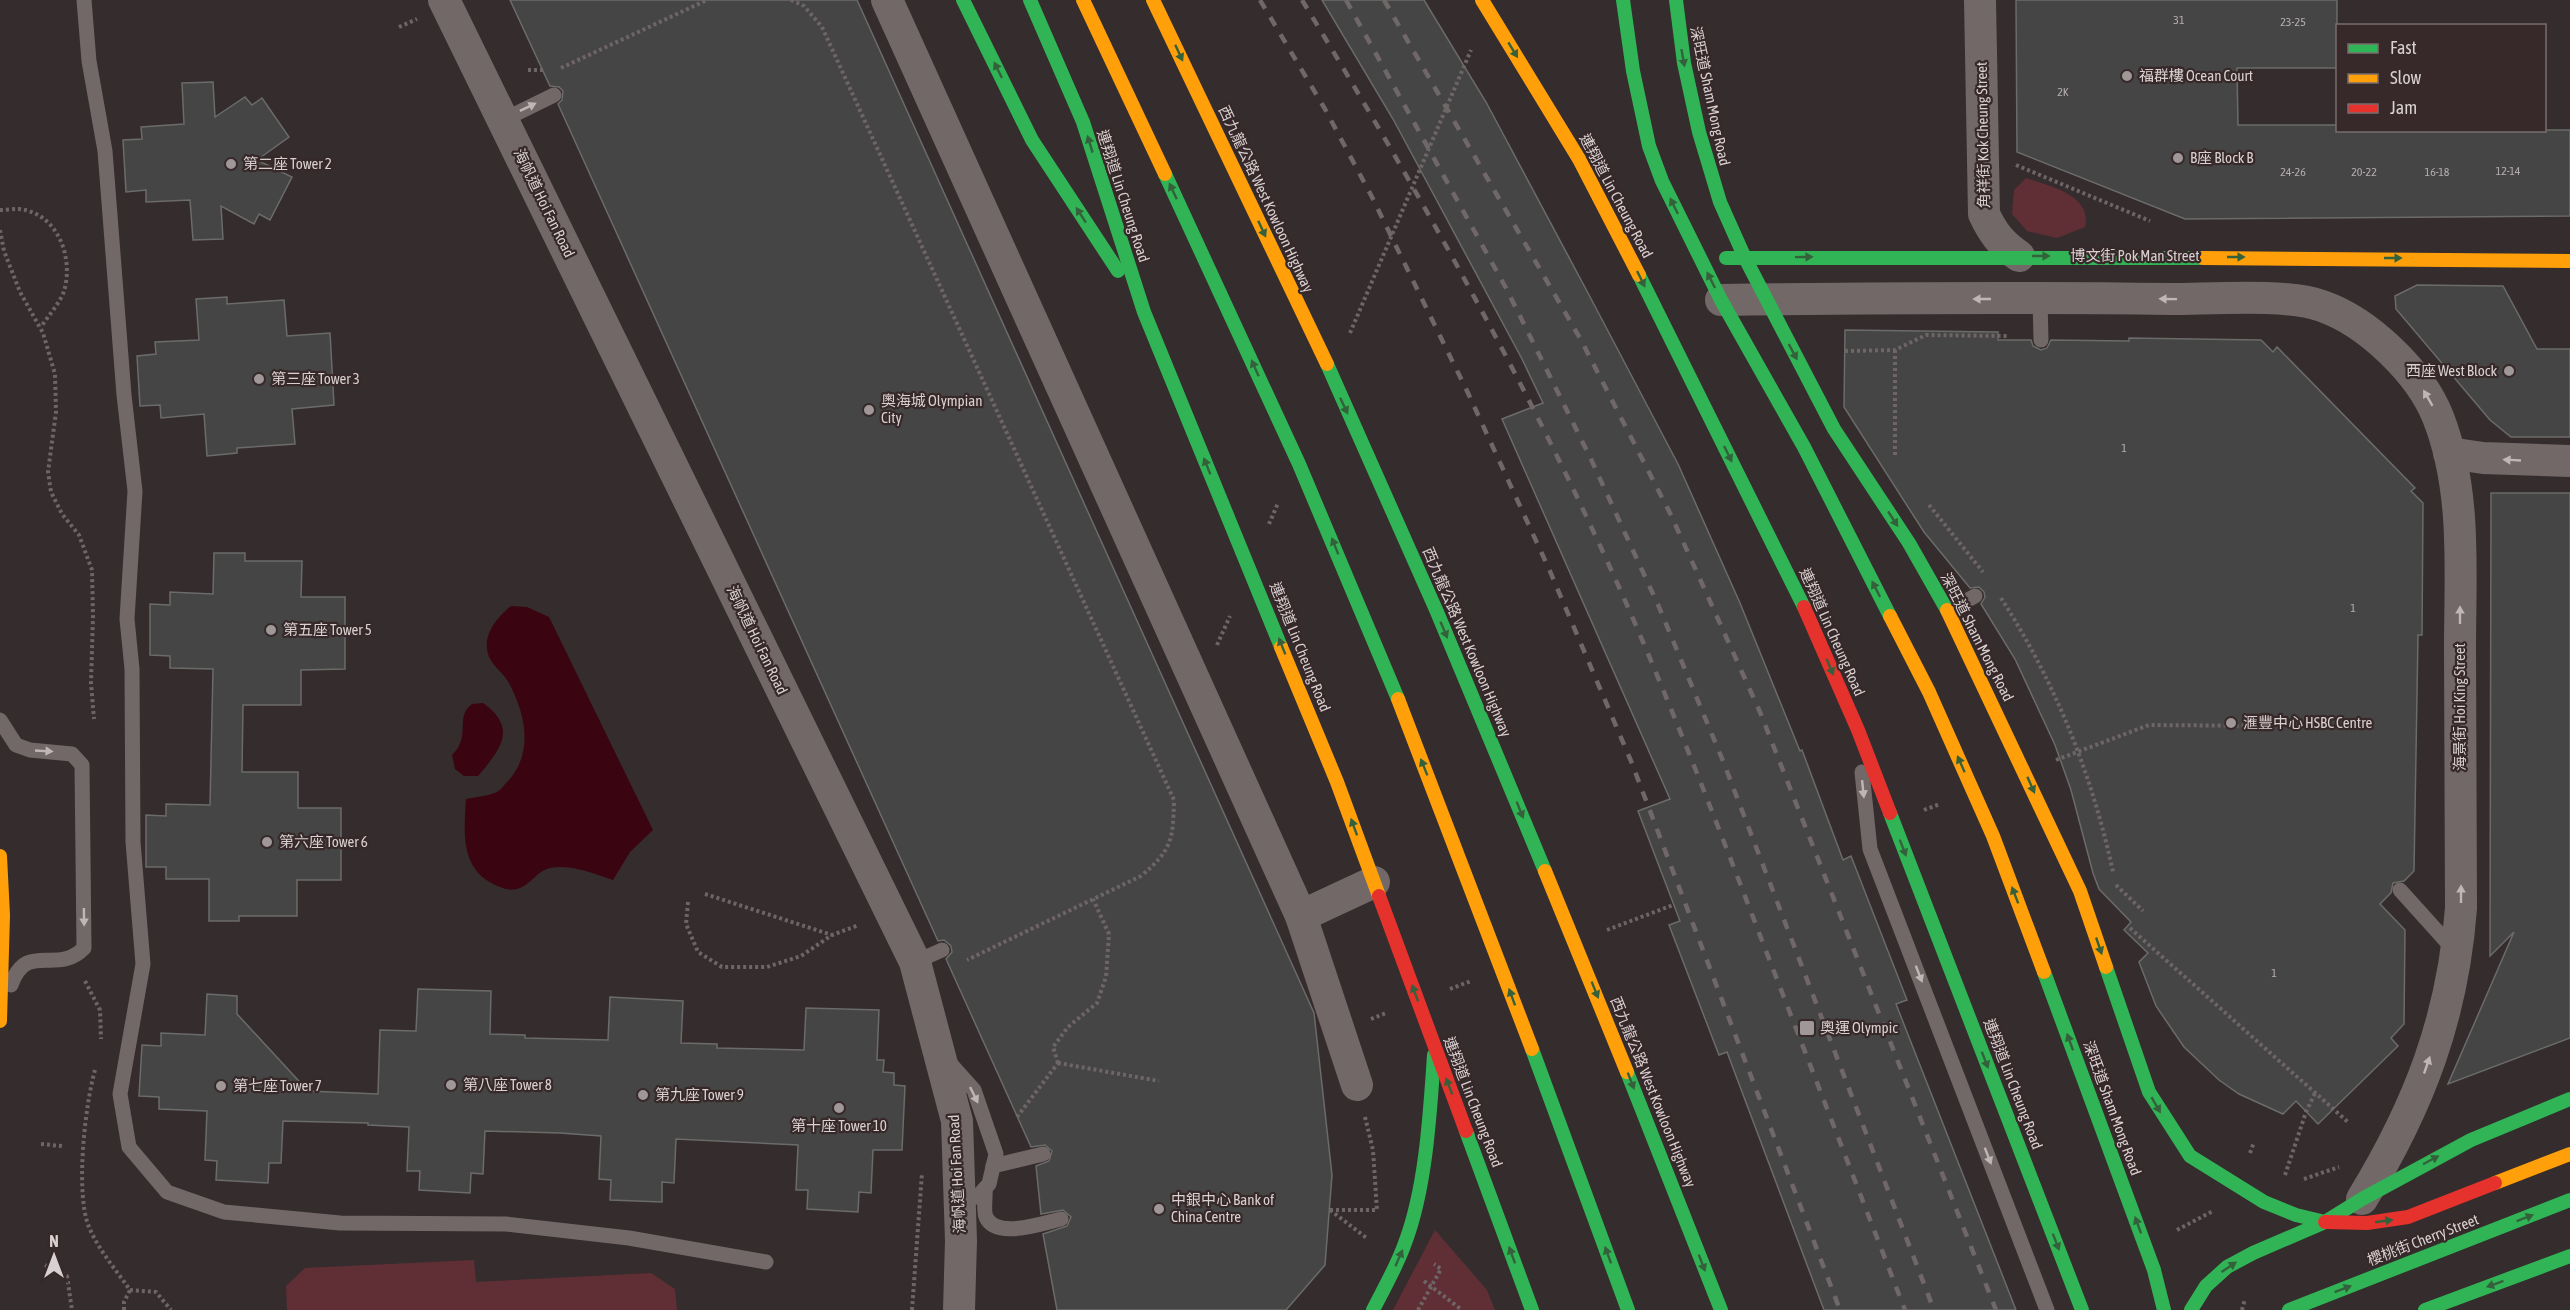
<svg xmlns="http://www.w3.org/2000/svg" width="2570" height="1310" font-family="'Asap Condensed','Noto Sans TC',sans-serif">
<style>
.green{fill:#602f35}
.water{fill:#3a0411}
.building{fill:#464545;stroke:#6b6b6a;stroke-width:1.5}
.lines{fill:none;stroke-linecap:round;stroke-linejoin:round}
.path{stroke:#6e6566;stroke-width:4;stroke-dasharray:3 3;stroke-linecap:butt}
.lane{stroke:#736868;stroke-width:15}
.street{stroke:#736868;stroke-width:32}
.fast{stroke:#30b455;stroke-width:14}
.slow{stroke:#ff9f0a;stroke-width:14}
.jam{stroke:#e5322d;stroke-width:14}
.rail{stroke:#706768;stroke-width:4.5;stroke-dasharray:10 10;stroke-linecap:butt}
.oneway{fill:#34613b}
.oneway2{fill:#c0b6b7}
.poi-dot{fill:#9f9798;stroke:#37292a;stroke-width:2}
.labels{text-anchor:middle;stroke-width:4.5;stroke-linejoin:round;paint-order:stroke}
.number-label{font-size:12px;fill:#b4adae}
.poi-label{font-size:15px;fill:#d9d0d1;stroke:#37292a;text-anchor:start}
.street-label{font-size:15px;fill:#d9d0d1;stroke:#37292a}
</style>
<rect width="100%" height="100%" fill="#342c2d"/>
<!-- green -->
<g class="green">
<path d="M2026 178C2049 186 2093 195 2085 227L2057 238 2027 231 2012 214 2014 190Z"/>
<polygon points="1435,1230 1487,1290 1495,1310 1393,1310"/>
<polygon points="474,1260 476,1282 651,1273 675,1289 677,1310 287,1310 286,1286 305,1268"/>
</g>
<!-- water -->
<g class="water">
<path d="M511 606 527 607 549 617 653 830 630 852 613 880C594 874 571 864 550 868 537 871 531 884 520 888 510 892 502 888 493 884 460 867 464 832 466 799 475 797 489 796 497 792 501 790 504 785 507 782 534 754 526 715 509 683 502 670 489 665 487 649 485 631 499 616 511 606Z"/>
<path d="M483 703C518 728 501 749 478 776H464L455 769 452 755C472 736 454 717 472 704Z"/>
</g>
<!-- building -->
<g class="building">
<polygon points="510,0 857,0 1314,1013 1332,1175 1325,1265 1286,1310 1057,1310 1043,1234 1067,1226 1071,1217 1063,1210 1041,1214 1036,1166 1049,1161 1052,1151 1045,1145 1031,1147 946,959 952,952 951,946 944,940 938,941 558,104 562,100 563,91 559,87 550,86"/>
<polygon points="1322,0 1424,0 1486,102 1588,293 1678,464 1740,603 1800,751 1802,750 1843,860 1851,856 1907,1000 1896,1004 2016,1310 1824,1310 1727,1052 1719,1055 1669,925 1680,921 1638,811 1670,799 1502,419 1543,403 1522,359 1393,119"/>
<polygon points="2016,0 2337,0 2337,68 2237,68 2238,125 2337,125 2337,130 2570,130 2570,216 2185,219 2017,152"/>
<polygon points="213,82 215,117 245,97 252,105 262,98 289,137 257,160 292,177 270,220 259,214 254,224 221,206 223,239 193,240 190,200 146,202 146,190 126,192 123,140 142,139 141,127 184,124 182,83"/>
<polygon points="2417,285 2503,286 2537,349 2570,349 2570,437 2511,437 2490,420 2396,309 2395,296"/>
<polygon points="227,297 227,304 284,300 287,336 330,333 334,405 292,409 295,444 237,448 237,453 207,456 204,414 161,418 160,405 140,406 137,356 156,354 155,342 199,340 196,299"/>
<polygon points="1845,330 1998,332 1998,340 2031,340 2033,346 2041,350 2047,348 2051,340 2129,341 2129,338 2261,340 2273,352 2277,347 2415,488 2411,491 2423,503 2422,635 2418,635 2414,871 2404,881 2393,883 2391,893 2380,904 2405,930 2404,1024 2391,1038 2398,1046 2318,1124 2296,1101 2283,1114 2239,1094 2219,1080 2184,1047 2156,1006 2139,962 2148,953 2124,930 2131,922 2099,889 2093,873 2071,790 2055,745 2015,659 1981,604 1985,597 1984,592 1979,587 1970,588 1924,532 1844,407"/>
<polygon points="2491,493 2570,493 2570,1038 2448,1084 2514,932 2490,956"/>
<polygon points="214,553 245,553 245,561 302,561 301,597 345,597 345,669 301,670 301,705 243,705 242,772 298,772 298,808 341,808 341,880 297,880 297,916 239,916 239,921 209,921 209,879 166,879 166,867 146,867 146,815 166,816 166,804 210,805 213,669 170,668 170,656 150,655 150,604 170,605 170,592 213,594"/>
<polygon points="418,989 491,991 490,1034 525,1035 525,1038 608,1040 610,997 683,1001 681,1043 717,1044 717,1048 804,1050 806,1008 879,1010 877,1060 884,1060 883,1072 894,1073 894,1085 905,1086 902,1150 873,1150 871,1193 859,1192 858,1212 807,1209 808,1190 796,1190 798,1145 676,1139 674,1183 662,1182 662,1202 610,1200 611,1180 599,1179 601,1136 560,1133 485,1131 483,1174 471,1173 470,1193 419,1190 420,1171 407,1171 409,1127 368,1125 368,1123 283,1121 281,1163 269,1163 268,1183 216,1180 217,1161 205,1160 207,1111 159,1109 159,1097 139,1096 142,1045 161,1046 161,1033 205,1035 207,994 237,996 237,1014 308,1091 378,1094 380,1030 416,1031"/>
</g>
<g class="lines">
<!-- path -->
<g class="path">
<path d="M791 0 804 6 822 27 1174 800C1173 840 1172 850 1141 876L967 960"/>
<polyline points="399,27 417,19"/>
<polyline points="561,68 707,0"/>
<polyline points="528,70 544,70"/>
<polyline points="2016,165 2150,221"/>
<path d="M0 210C6 210 13 209 19 209 58 213 74 258 64 291 60 303 48 316 41 327"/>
<polyline points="0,230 4,251 20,292 43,333 55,374 56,412 48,472 51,492 62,514 79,535 92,570 93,617 91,683 94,719"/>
<polyline points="1350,333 1471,50"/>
<polyline points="1845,351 1895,350 1926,335 2009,336"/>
<polyline points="1895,455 1895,350"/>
<polyline points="1929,505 1983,572"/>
<polyline points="1269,524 1278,503"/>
<path d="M2001 598C2055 682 2092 774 2113 872"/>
<polyline points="1217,645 1230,616"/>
<polyline points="2056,760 2149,725 2282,726"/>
<polyline points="1924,810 1940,804"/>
<polyline points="2116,885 2143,911"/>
<polyline points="705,894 832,935"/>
<polyline points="688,902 686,924 698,952 722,967 767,967 801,956 832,935 859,925"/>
<polyline points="2130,928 2349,1123"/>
<polyline points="1607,930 1673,905"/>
<polyline points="85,981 100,1010 101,1039"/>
<polyline points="1450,989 1471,981"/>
<polyline points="1371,1019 1386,1013"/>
<polyline points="1058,1063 1053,1047 1068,1027 1097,1003 1106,977 1109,934 1093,899"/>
<polyline points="1058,1063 1159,1081"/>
<path d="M95 1070C85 1105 75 1194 89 1227 98 1249 116 1270 130 1290L156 1292 171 1310"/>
<polyline points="1017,1117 1058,1063"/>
<polyline points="1365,1117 1373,1150 1377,1210"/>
<polyline points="41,1144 62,1146"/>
<polyline points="2250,1153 2254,1142"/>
<polyline points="2285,1175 2306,1112 2315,1093"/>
<polyline points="2304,1179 2339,1167"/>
<polyline points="1330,1210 1368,1239"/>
<polyline points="1330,1210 1377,1210"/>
<polyline points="2177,1230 2213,1211"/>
<polyline points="45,1265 67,1276 72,1310"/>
<polyline points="1424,1281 1462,1310"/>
<polyline points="124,1310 124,1302 130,1290"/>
<polyline points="912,1310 922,1173"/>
<polyline points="1418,1310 1441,1269 1434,1264"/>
<polyline points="2242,1310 2245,1299"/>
</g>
<!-- lane -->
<g class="lane">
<polyline points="84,0 89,61 105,151 124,395 135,491 127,619 132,669 133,842 143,964 120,1094 129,1147 167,1192 224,1212 340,1223 506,1224 629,1238 766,1262"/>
<polyline points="503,120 554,95"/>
<polyline points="2040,299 2041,340"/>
<polyline points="1948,611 1975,596"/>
<path d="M0 720 16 745 30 750 72 754 82 765 84 948C57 976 27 940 11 985"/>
<polyline points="1862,772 1870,849 2047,1310"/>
<polyline points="2400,890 2455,951"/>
<polyline points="915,962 942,950"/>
<polyline points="948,1061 974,1090 996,1154 989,1184 978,1196 960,1203"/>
<polyline points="993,1166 1043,1154"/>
<path d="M985 1188C986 1196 983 1210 986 1217 996 1240 1043 1223 1061 1219"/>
</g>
<!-- street -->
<g class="street">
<polyline points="444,0 915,962 957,1121 961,1241 959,1310"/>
<polyline points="887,0 1301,916 1357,1085"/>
<path d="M1980 0 1984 214C1993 233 2001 244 2019 256"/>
<path d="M1721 300C1871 298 2021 297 2171 299 2210 299 2287 293 2322 306 2368 322 2420 372 2438 417 2467 491 2460 572 2460 649 2460 735 2461 822 2461 908 2453 1017 2419 1106 2362 1199"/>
<polyline points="2449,453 2483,458 2570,461"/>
<polyline points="1301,916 1374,882"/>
</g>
<!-- fast -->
<g class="fast">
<polyline points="963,0 1032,140 1118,271"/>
<polyline points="1030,0 1083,122 1144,312 1281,647"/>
<polyline points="1623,0 1633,71 1649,146 1662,181 1721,300 1804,447 1890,616"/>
<polyline points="1676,0 1684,63 1699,132 1720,202 1745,258 1834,429 1909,543 1947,610"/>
<polyline points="1165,174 1299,464 1398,699"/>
<polyline points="1726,258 2203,258"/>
<polyline points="1639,275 1804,607"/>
<polyline points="1327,364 1437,612 1545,871"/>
<polyline points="1890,813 2082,1310"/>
<polyline points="2106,967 2149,1092 2190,1156 2264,1202 2296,1215 2325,1222"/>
<polyline points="2044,972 2154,1270 2164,1310"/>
<polyline points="1532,1049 1628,1310"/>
<polyline points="1627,1072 1721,1310"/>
<polyline points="1466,1131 1532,1310"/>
<path d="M1373 1310C1384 1288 1397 1266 1405 1243 1426 1188 1430 1113 1434 1055"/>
<polyline points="2191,1310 2206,1286 2227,1267 2253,1253 2325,1222 2362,1199 2471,1140 2570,1099"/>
<polyline points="2289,1310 2570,1200"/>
<polyline points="2425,1310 2570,1256"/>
</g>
<!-- slow -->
<g class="slow">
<polyline points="1083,0 1165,174"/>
<polyline points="1153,0 1327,364"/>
<polyline points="1482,0 1579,159 1639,275"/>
<polyline points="2203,258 2570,261"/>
<polyline points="1947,610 2080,891 2106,967"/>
<polyline points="1890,616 1929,692 1993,836 2044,972"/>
<polyline points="1281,647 1337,782 1379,896"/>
<polyline points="1398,699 1532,1049"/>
<polyline points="0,856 3,915 0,1021"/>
<polyline points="1545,871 1627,1072"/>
<polyline points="2495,1183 2570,1154"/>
</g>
<!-- jam -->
<g class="jam">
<polyline points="1804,607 1858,730 1890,813"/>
<polyline points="1379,896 1466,1131"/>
<polyline points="2325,1222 2367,1223 2408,1217 2495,1183"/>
</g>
<!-- rail -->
<g class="rail">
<polyline points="1260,0 1325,109 1372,197 1468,393 1549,569 1631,761 1840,1310"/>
<path d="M1302 0C1424 200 1540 406 1634 621 1679 725 1720 831 1761 938 1809 1062 1857 1186 1905 1310"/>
<polyline points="1346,0 1506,288 1590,457 1659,607 1723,761 1934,1310"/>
<polyline points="1384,0 1581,340 1671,515 1760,712 1996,1310"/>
</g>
</g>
<!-- one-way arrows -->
<defs><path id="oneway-solid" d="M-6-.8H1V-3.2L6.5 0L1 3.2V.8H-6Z" transform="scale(1.5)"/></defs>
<g class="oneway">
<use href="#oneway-solid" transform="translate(1513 50) rotate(59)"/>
<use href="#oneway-solid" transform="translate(1179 53) rotate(65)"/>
<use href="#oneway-solid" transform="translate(1683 58) rotate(80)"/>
<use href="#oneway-solid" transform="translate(998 70) rotate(-116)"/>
<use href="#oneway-solid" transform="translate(1090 144) rotate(-107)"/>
<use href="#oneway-solid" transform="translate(1173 191) rotate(-115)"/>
<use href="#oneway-solid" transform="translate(1674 206) rotate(-116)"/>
<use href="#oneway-solid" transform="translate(1081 215) rotate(-123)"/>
<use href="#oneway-solid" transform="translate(1262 229) rotate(65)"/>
<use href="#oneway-solid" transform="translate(2041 256)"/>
<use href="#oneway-solid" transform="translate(1804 257) rotate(-1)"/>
<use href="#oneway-solid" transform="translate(2236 257)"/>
<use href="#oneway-solid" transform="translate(2393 258)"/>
<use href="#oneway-solid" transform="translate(1641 279) rotate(64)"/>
<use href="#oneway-solid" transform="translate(1711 280) rotate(-117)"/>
<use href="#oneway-solid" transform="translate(1793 352) rotate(62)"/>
<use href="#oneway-solid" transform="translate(1255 368) rotate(-114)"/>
<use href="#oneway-solid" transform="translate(1344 406) rotate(65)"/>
<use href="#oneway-solid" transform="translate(1728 454) rotate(64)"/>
<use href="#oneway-solid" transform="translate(1207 466) rotate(-112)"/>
<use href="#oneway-solid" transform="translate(1893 519) rotate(57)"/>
<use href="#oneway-solid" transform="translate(1335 546) rotate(-112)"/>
<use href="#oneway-solid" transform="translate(1876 589) rotate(-117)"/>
<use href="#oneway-solid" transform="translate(1444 630) rotate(67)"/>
<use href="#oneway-solid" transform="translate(1282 646) rotate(-112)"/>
<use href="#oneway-solid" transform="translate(1830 667) rotate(67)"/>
<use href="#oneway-solid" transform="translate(1961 764) rotate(-114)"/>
<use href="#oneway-solid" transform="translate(1424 767) rotate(-112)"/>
<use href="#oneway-solid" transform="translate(2031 785) rotate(66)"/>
<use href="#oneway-solid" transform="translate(1520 810) rotate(68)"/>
<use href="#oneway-solid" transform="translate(1354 827) rotate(-110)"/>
<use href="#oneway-solid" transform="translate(1903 848) rotate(69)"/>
<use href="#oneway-solid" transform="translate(2015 895) rotate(-111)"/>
<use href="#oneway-solid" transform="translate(2099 946) rotate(71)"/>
<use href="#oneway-solid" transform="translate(1595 990) rotate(68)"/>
<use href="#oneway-solid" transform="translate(1415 993) rotate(-110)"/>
<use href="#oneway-solid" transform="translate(1512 997) rotate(-110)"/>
<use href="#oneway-solid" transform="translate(2070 1042) rotate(-110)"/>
<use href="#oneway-solid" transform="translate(1985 1060) rotate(69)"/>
<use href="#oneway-solid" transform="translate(1631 1081) rotate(69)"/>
<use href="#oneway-solid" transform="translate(1449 1086) rotate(-111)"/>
<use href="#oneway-solid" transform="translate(2156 1105) rotate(60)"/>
<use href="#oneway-solid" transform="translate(2431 1160) rotate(-28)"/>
<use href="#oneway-solid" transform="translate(2525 1218) rotate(-21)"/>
<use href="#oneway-solid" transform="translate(2384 1221) rotate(-8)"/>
<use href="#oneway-solid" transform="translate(2138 1225) rotate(-110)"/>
<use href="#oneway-solid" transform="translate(2056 1242) rotate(69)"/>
<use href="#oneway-solid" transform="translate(1512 1255) rotate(-110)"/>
<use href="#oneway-solid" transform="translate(1608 1255) rotate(-110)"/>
<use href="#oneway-solid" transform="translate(1399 1258) rotate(-66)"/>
<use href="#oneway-solid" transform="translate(1702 1263) rotate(69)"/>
<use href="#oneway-solid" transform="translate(2229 1267) rotate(-34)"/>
<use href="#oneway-solid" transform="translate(2495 1284) rotate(160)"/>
<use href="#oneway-solid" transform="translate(2343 1289) rotate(-21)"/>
</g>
<g class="oneway2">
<use href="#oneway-solid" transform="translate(528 107) rotate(-26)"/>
<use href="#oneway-solid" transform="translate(1982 299) rotate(180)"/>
<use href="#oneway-solid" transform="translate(2168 299) rotate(-179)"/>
<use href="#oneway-solid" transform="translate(2428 398) rotate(-120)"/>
<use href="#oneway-solid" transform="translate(2512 460) rotate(-177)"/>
<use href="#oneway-solid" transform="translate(2460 615) rotate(-90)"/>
<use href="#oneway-solid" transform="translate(44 751) rotate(3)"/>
<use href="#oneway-solid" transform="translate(1863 789) rotate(84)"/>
<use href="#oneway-solid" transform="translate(2461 894) rotate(-90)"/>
<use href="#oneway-solid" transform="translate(84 917) rotate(89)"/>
<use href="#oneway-solid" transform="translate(1919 974) rotate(69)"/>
<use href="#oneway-solid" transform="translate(2427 1065) rotate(-71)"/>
<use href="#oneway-solid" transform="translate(974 1095) rotate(64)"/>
<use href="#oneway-solid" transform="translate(1988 1156) rotate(69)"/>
</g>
<!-- markers -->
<g class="poi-dot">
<circle cx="2127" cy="76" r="6"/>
<circle cx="2178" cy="158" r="6"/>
<circle cx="231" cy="164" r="6"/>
<circle cx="2509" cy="371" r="6"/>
<circle cx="259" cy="379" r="6"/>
<circle cx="869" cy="410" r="6"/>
<circle cx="271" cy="630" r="6"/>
<circle cx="2231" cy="723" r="6"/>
<circle cx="267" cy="842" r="6"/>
<rect x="1799" y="1020" width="16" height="16" rx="3"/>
<circle cx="451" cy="1085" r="6"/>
<circle cx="221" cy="1086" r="6"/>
<circle cx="643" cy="1095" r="6"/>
<circle cx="839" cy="1108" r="6"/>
<circle cx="1159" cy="1209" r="6"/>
</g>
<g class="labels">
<!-- number labels -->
<g class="number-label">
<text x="2179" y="24">31</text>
<text x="2293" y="26">23-25</text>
<text x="2063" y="96">2K</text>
<text x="2508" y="175">12-14</text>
<text x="2293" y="176">24-26</text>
<text x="2364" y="176">20-22</text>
<text x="2437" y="176">16-18</text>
<text x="2124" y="452">1</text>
<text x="2353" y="612">1</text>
<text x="2274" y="977">1</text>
</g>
<!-- poi labels -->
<g class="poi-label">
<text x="2139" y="81">福群樓 Ocean Court</text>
<text x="2190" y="163">B座 Block B</text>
<text x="243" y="169">第二座 Tower 2</text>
<text x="2497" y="376" text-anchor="end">西座 West Block</text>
<text x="271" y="384">第三座 Tower 3</text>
<text x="881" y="406">奧海城 Olympian<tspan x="881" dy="17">City</tspan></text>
<text x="283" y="635">第五座 Tower 5</text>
<text x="2243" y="728">滙豐中心 HSBC Centre</text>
<text x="279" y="847">第六座 Tower 6</text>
<text x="1820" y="1033">奧運 Olympic</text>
<text x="463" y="1090">第八座 Tower 8</text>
<text x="233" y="1091">第七座 Tower 7</text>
<text x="655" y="1100">第九座 Tower 9</text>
<text x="839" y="1131" text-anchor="middle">第十座 Tower 10</text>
<text x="1171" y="1205">中銀中心 Bank of<tspan x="1171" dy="17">China Centre</tspan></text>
</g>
<!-- street labels -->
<g class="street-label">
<text transform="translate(1710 96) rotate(78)" y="5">深旺道 Sham Mong Road</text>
<text transform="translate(1983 135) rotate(-91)" y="5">角祥街 Kok Cheung Street</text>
<text transform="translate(1123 196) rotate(72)" y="5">連翔道 Lin Cheung Road</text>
<text transform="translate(1616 196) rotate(62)" y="5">連翔道 Lin Cheung Road</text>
<text transform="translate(1266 199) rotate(65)" y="5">西九龍公路 West Kowloon Highway</text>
<text transform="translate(544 203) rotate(64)" y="5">海帆道 Hoi Fan Road</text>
<text x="2135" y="261">博文街 Pok Man Street</text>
<text transform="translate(1832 632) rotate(66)" y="5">連翔道 Lin Cheung Road</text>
<text transform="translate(1977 637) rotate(63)" y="5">深旺道 Sham Mong Road</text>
<text transform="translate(757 640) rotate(64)" y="5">海帆道 Hoi Fan Road</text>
<text transform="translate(1467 642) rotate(67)" y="5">西九龍公路 West Kowloon Highway</text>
<text transform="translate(1300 647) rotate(68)" y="5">連翔道 Lin Cheung Road</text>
<text transform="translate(2460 707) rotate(-90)" y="5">海景街 Hoi King Street</text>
<text transform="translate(2013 1084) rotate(69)" y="5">連翔道 Lin Cheung Road</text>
<text transform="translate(1653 1092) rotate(68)" y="5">西九龍公路 West Kowloon Highway</text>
<text transform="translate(1473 1102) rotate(69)" y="5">連翔道 Lin Cheung Road</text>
<text transform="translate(2112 1108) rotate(70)" y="5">深旺道 Sham Mong Road</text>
<text transform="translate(957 1174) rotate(-93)" y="5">海帆道 Hoi Fan Road</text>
<text transform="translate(2423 1240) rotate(-21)" y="5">櫻桃街 Cherry Street</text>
</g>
</g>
<!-- legend -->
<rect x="2336" y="24" width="210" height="108" fill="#37292a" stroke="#786c6d" stroke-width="1.5"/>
<rect x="2348" y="44" width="30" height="9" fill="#30b455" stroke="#786c6d" stroke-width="1.5"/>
<text x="2390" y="54" font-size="18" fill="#d9d0d1">Fast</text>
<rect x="2348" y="74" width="30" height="9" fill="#ff9f0a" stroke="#786c6d" stroke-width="1.5"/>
<text x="2390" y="84" font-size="18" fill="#d9d0d1">Slow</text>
<rect x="2348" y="104" width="30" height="9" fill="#e5322d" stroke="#786c6d" stroke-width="1.5"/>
<text x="2390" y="114" font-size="18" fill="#d9d0d1">Jam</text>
<!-- north arrow -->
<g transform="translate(54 1256)" stroke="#37292a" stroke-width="4.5" paint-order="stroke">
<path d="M0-4.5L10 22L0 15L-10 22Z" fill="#d9d0d1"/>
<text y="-9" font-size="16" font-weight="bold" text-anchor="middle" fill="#d9d0d1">N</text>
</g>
</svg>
